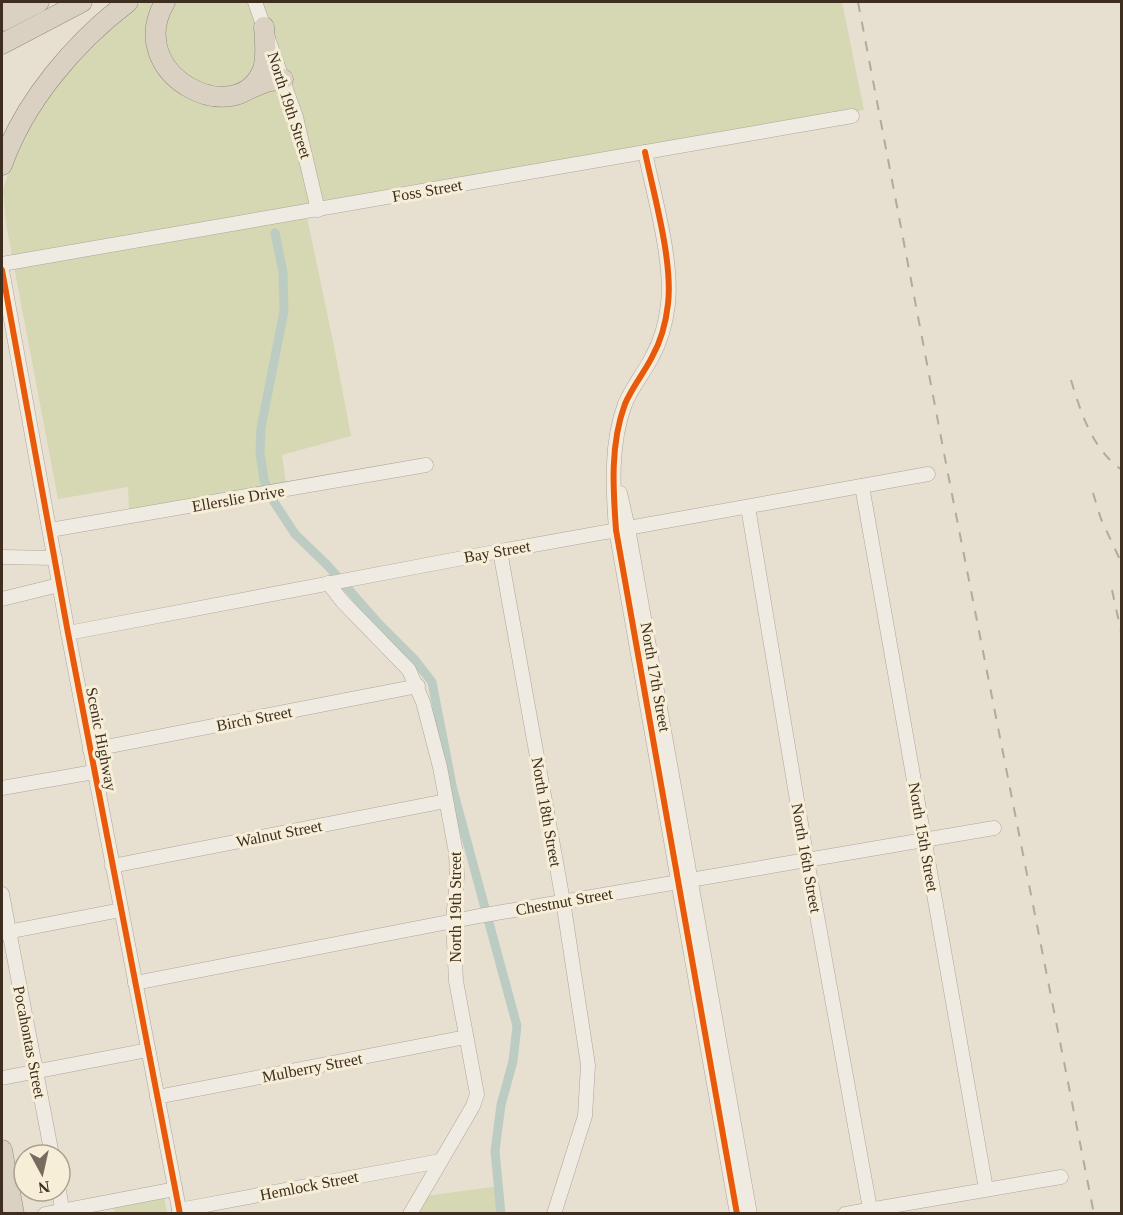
<svg xmlns="http://www.w3.org/2000/svg" width="1123" height="1215" font-family="'Times New Roman',serif">
<style>
.green{fill:#d6d7b3}
.lines{fill:none;stroke-linecap:round;stroke-linejoin:round}
.canal{stroke:#bcccc2;stroke-width:9}
.minor-casing{stroke:#ada599;stroke-width:15}
.highway-casing{stroke:#928b80;stroke-width:21}
.minor{stroke:#efebe3;stroke-width:14}
.highway{stroke:#dad1c2;stroke-width:20}
.rail{stroke:#afaaa2;stroke-width:2;stroke-dasharray:10 10;stroke-linecap:butt}
.cycleway-casing{stroke:#f7eed8;stroke-width:10}
.cycleway{stroke:#e8590c;stroke-width:6}
.labels{text-anchor:middle;stroke-width:6;stroke-linejoin:round;paint-order:stroke}
.street-label{font-size:16px;fill:#3d2e20;stroke:#f7eed8}
</style>
<rect width="100%" height="100%" fill="#e7e0d1"/>
<!-- green -->
<g class="green">
<polygon points="144,2 842,2 864,110 305,208 334,346 351,436 282,455 286,483 129,510 128,487 58,499 6,224 3,190 14,155 31,124 57,84 124,10"/>
<polygon points="499,1186 500,1213 410,1214 419,1197"/>
<polygon points="163,1191 167,1213 115,1213 112,1201"/>
</g>
<g class="lines">
<!-- canal -->
<polyline class="canal" points="275,233 283,272 284,311 261,428 260,453 264,480 274,502 295,534 328,566 379,624 415,660 432,682 453,790 517,1026 513,1061 501,1105 495,1151 501,1214"/>
<!-- minor casing -->
<g class="minor-casing">
<g id="minor">
<polyline points="255,2 296,117 318,210"/>
<path d="M645 152C654 196 673 261 668 304 666 322 661 341 652 357 644 373 632 387 625 404 610 444 613 489 616 530L737 1214"/>
<polyline points="2,264 852,116"/>
<polyline points="2,270 68,633 180,1214"/>
<polyline points="862,486 986,1189"/>
<polyline points="620,493 628,528 750,1214"/>
<polyline points="748,507 807,860 870,1209"/>
<polyline points="50,530 426,465"/>
<polyline points="500,551 563,901 588,1065 585,1116 554,1214"/>
<polyline points="2,557 55,558"/>
<polyline points="328,583 342,601 409,670 423,702 440,767 456,853 457,877 453,921 456,981 477,1094 473,1106 410,1214"/>
<polyline points="2,599 59,585"/>
<polyline points="68,633 500,551 928,474"/>
<polyline points="90,750 418,686"/>
<polyline points="2,788 94,772"/>
<polyline points="112,866 446,801"/>
<polyline points="2,894 52,1155"/>
<polyline points="2,933 121,910"/>
<polyline points="135,983 479,916 994,828"/>
<polyline points="2,1078 148,1050"/>
<polyline points="157,1097 466,1037"/>
<polyline points="59,1191 63,1214"/>
<polyline points="179,1210 440,1161"/>
<polyline points="45,1214 175,1189"/>
<polyline points="845,1214 1061,1177"/>
</g>
</g>
<!-- highway casing -->
<g class="highway-casing">
<g id="highway">
<path d="M165 2C122 76 239 133 263 69 267 56 265 41 264 27"/>
<polyline points="2,3 6,2"/>
<polyline points="2,21 39,2"/>
<polyline points="2,44 82,2"/>
<polyline points="249,89 266,82 283,79"/>
<path d="M2 165C24 102 75 42 128 2"/>
<polyline points="2,1150 14,1214"/>
</g>
</g>
<!-- minor -->
<use href="#minor" class="minor"/>
<!-- highway -->
<use href="#highway" class="highway"/>
<!-- rail -->
<g class="rail">
<polyline points="858,2 948,474 1094,1214"/>
<path d="M1071 380C1081 413 1092 449 1122 470"/>
<polyline points="1093,493 1101,519 1122,564"/>
<polyline points="1112,590 1122,636"/>
</g>
<!-- cycleway casing -->
<g class="cycleway-casing">
<g id="cycleway">
<path d="M645 152C654 196 673 261 668 304 666 322 661 341 652 357 644 373 632 387 625 404 610 444 613 489 616 530L737 1214"/>
<polyline points="2,270 68,633 180,1214"/>
</g>
</g>
<!-- cycleway -->
<use href="#cycleway" class="cycleway"/>
</g>
<g class="labels">
<!-- street labels -->
<g class="street-label">
<text transform="translate(290 105) rotate(72)" y="6">North 19th Street</text>
<text transform="translate(427 190) rotate(-10)" y="6">Foss Street</text>
<text transform="translate(238 498) rotate(-10)" y="6">Ellerslie Drive</text>
<text transform="translate(497 551) rotate(-10)" y="6">Bay Street</text>
<text transform="translate(656 677) rotate(80)" y="6">North 17th Street</text>
<text transform="translate(254 718) rotate(-11)" y="6">Birch Street</text>
<text transform="translate(102 739) rotate(79)" y="6">Scenic Highway</text>
<text transform="translate(547 812) rotate(80)" y="6">North 18th Street</text>
<text transform="translate(279 833) rotate(-11)" y="6">Walnut Street</text>
<text transform="translate(924 837) rotate(80)" y="6">North 15th Street</text>
<text transform="translate(807 858) rotate(80)" y="6">North 16th Street</text>
<text transform="translate(564 901) rotate(-10)" y="6">Chestnut Street</text>
<text transform="translate(455 907) rotate(-90)" y="6">North 19th Street</text>
<text transform="translate(30 1042) rotate(79)" y="6">Pocahontas Street</text>
<text transform="translate(312 1067) rotate(-11)" y="6">Mulberry Street</text>
<text transform="translate(309 1185) rotate(-11)" y="6">Hemlock Street</text>
</g>
</g>
<!-- border -->
<rect width="1123" height="1215" fill="none" stroke="#3d2e20" stroke-width="6"/>
<!-- north arrow -->
<g transform="translate(42 1173) rotate(172)"><circle r="28" fill="#f7eed8" stroke="#ada18e" stroke-width="1.5"/>
<path d="M0-4.5L10 22L0 15L-10 22Z" fill="#786c5e"/>
<text y="-9" font-size="16" font-weight="bold" text-anchor="middle" fill="#3d2e20">N</text>
</g>
</svg>
